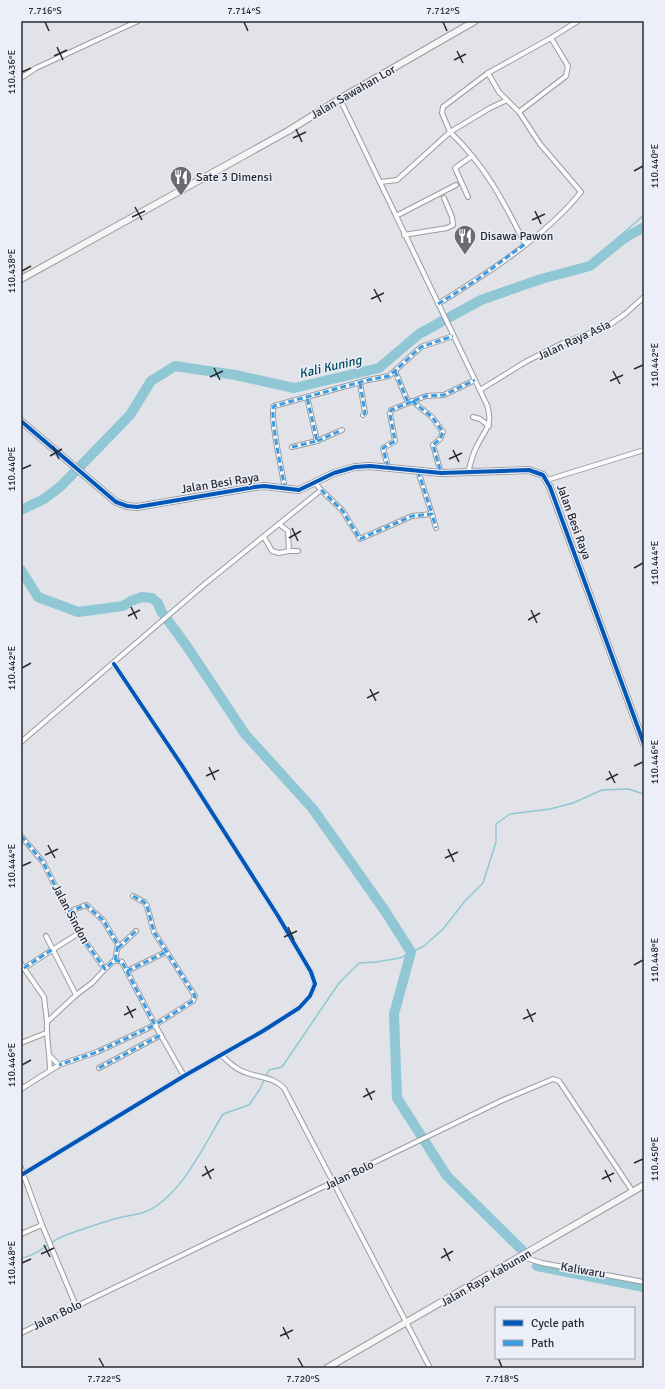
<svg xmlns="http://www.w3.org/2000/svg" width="665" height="1389" font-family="Signika,sans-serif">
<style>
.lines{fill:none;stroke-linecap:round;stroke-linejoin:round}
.stream{stroke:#8fc7d5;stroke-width:1.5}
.river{stroke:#8fc7d5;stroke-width:10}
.street-casing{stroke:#9b9ca0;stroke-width:6}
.secondary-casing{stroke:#9b9ca0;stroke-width:8}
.street{stroke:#fbfbfc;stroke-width:4}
.secondary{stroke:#f6f4f5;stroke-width:6}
.quiet{stroke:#3d9ce1;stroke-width:3;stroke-dasharray:6 3;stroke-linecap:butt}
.cycleway-casing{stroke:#eceef9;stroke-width:6}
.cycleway{stroke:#0057b8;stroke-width:4}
.ticks{fill:none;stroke:#2b2c30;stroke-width:1.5}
.labels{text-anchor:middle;stroke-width:3;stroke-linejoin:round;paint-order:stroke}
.street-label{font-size:12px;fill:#2b2c30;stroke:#eceef9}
.poi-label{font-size:12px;fill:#2b2c30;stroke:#eceef9;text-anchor:start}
.water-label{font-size:13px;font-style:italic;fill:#034e5b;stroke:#eceef9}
.neatline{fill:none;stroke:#2b2c30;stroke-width:1.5}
.ticks-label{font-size:10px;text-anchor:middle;fill:#2b2c30}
</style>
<rect width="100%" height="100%" fill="#e2e3e8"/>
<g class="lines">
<!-- stream -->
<g class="stream">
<polyline points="585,265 589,263 644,215"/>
<path d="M21 1258C38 1256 49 1241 66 1235 83 1229 100 1223 118 1218 126 1216 134 1215 142 1213 179 1201 204 1145 223 1114L249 1105 260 1089 269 1070 282 1067 339 983 359 963 376 962 400 958 424 946 443 929 465 901 483 883 496 842V824L510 814 550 809 573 803 602 790 628 789 644 794"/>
</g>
<!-- river -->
<g class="river">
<polyline points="21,510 44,499 61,486 130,415 151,381 175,366 235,375 294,388 379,368 419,334 481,300 541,279 590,266 623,239 644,227"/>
<polyline points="21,570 38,597 78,612 123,606 131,601 142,597 152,598 158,603 161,611 186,645 245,734 313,809 385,911 411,952 394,1014 397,1098 447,1176 522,1250"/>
<polyline points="537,1266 644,1287"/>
</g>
<!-- street casing -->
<g class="street-casing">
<g id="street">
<polyline points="21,78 36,68 138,21"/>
<path d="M340 99 487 405C494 426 484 430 476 448 472 456 470 465 468 473"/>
<path d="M507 100 490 108 450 132C485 165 504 202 525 244"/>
<polyline points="519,112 566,76 568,66 551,38"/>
<polyline points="380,182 397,180 450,132 442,113 443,107 488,73 551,38 578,21"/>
<polyline points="468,197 455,168 472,156"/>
<polyline points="396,216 456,185"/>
<polyline points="404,235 447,228 453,225 452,217 444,198"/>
<path d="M438 304C486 274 546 236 581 192L540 144 519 112 499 92 488 73"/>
<polyline points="395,371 408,402"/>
<polyline points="360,383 365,413 363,415"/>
<polyline points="480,390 527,361 563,343 608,326 625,314 644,297"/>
<polyline points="412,401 432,417 443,432 440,439 433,445 441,473"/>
<polyline points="473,417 480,419 489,426"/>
<polyline points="317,441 342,430"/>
<polyline points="292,447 317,441 307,397"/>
<polyline points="388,467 383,448 395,441 390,414 391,410 426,396 444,395 475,380"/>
<polyline points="418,471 432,514"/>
<polyline points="547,480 644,450"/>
<path d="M285 489C283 476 269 415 274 406L368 380 389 376 421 347 453 336"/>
<polyline points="321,490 342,510 360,539 412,516 432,514 436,528"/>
<polyline points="279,524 288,531 289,551 298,551"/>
<polyline points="264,537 272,551 279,553 289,551"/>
<polyline points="21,742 206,583 321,490 315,483"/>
<polyline points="21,836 43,862 79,933 105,969 115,960 122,962 155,1025 97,1052 59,1065 21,1089"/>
<polyline points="133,896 144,902 147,906 154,932 195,996 193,1001 155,1025 184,1076"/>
<polyline points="68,912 86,905 103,920 118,945 115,960"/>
<path d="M46 936 76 995 47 1022C46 1038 50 1054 50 1070"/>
<polyline points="118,948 136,931"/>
<polyline points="21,964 44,997 47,1022"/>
<polyline points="24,968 79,933"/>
<polyline points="127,971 166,952"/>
<polyline points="76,995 92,983 105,969"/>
<polyline points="21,1043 46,1033"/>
<path d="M221 1055C229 1062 236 1070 247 1073 261 1078 273 1077 284 1088L430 1368"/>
<polyline points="50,1056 59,1065"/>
<polyline points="99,1068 161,1035"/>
<polyline points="21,1168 42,1225 76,1306"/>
<polyline points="23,1174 184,1076 263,1031 299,1008 310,996 315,984 311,972 278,916 181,764 114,664"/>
<polyline points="21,1234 42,1225"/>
<polyline points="522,1257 542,1263 644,1282"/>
<polyline points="21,1333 503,1100 553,1079 559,1081 633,1192"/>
</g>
</g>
<!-- secondary casing -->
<g class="secondary-casing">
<g id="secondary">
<polyline points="21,279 288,131 341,98 475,21"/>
<polyline points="21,421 116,502 127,506 137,507 255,487 264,486 299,490 334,473 355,467 370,466 441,473 529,470 543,475 550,487 644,744"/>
<polyline points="327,1368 644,1185"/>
</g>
</g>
<!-- street -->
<use href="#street" class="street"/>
<!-- secondary -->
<use href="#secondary" class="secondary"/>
<!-- quiet -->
<g class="quiet">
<polyline points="438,304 475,281 525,244"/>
<polyline points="395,371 408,402"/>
<polyline points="360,383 365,413 363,415"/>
<polyline points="412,401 432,417 443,432 440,439 433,445 441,473"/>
<polyline points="317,441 342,430"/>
<polyline points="292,447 317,441 307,397"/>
<polyline points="388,467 383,448 395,441 390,414 391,410 426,396 444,395 475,380"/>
<polyline points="418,471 432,514"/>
<path d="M285 489C283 476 269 415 274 406L368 380 389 376 421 347 453 336"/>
<polyline points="321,490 342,510 360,539 412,516 432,514 436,528"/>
<polyline points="21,836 43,862 79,933 105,969 115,960 122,962 155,1025 97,1052 59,1065"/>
<polyline points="133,896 144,902 147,906 154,932 195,996 193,1001 155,1025"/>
<polyline points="68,912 86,905 103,920 118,945 115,960"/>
<polyline points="118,948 136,931"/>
<polyline points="24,968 53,949"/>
<polyline points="127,971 166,952"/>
<polyline points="99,1068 161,1035"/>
</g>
<!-- cycleway casing -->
<g class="cycleway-casing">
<g id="cycleway">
<polyline points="21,421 116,502 127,506 137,507 255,487 264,486 299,490 334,473 355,467 370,466 441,473 529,470 543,475 550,487 644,744"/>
<polyline points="23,1174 184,1076 263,1031 299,1008 310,996 315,984 311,972 278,916 181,764 114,664"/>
</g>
</g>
<!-- cycleway -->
<use href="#cycleway" class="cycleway"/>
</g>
<!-- ticks -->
<path class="ticks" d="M45 22 49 31M244 22 248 31M443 22 447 31M57 47 63 60M457 51 463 63M54 56 67 50M454 60 466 54M22 72 31 68M296 129 302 142M293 138 306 132M634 171 643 166M135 207 142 220M535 211 541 224M132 217 145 211M532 220 545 214M22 271 31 266M374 289 381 302M371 299 384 293M214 368 220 380M634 369 643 365M613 371 620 384M210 377 223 371M610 381 623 375M53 446 59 459M453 450 459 462M50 456 62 449M449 459 462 453M22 469 31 465M292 528 298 541M289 538 301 531M634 568 643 563M131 607 137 619M531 610 537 623M128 616 140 610M528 620 540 613M22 668 31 663M370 689 376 701M367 698 379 692M634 766 643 762M209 767 215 780M609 771 615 783M206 776 219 770M606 780 618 774M48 845 55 858M448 849 454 862M45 855 58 849M445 858 458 852M22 866 31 862M288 927 294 940M284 937 297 931M634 965 643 960M127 1006 133 1018M527 1009 533 1022M124 1015 136 1009M523 1019 536 1013M22 1065 31 1060M366 1088 372 1100M363 1097 375 1091M634 1163 643 1159M205 1166 211 1179M605 1170 611 1182M202 1176 214 1169M602 1179 614 1173M44 1245 50 1257M444 1248 450 1261M41 1254 54 1248M441 1258 453 1251M22 1263 31 1259M283 1327 289 1339M280 1336 293 1330M99 1358 104 1367M298 1358 303 1367M498 1358 502 1367"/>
<!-- icons -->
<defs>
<g id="restaurant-pin" transform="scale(1.15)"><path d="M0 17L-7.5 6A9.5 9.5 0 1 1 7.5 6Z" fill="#6b6c70" stroke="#eceef9"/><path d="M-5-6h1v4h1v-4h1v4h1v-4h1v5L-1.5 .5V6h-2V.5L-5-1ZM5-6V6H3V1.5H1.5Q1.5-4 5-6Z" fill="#fff"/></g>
</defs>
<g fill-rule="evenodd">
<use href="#restaurant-pin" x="181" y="177"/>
<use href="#restaurant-pin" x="465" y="236"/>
</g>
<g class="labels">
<!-- street labels -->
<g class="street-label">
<text transform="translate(353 92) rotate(-30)" y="4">Jalan Sawahan Lor</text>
<text transform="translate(574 340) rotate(-25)" y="4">Jalan Raya Asia</text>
<text transform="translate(220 483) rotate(-9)" y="4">Jalan Besi Raya</text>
<text transform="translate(574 522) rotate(70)" y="4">Jalan Besi Raya</text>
<text transform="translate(71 914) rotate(62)" y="4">Jalan Sindon</text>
<text transform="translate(349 1175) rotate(-26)" y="4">Jalan Bolo</text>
<text transform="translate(583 1270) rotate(10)" y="4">Kaliwaru</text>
<text transform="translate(486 1278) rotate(-30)" y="4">Jalan Raya Kabunan</text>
<text transform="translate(57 1315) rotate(-26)" y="4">Jalan Bolo</text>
</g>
<!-- poi labels -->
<g class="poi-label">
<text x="196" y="181">Sate 3 Dimensi</text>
<text x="480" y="240">Disawa Pawon</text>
</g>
<!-- water labels -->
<g class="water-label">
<text transform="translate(330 366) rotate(-13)" y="5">Kali Kuning</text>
</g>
</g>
<!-- border -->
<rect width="665" height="1389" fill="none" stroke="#eceef9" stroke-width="44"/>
<!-- legend -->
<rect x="495" y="1307" width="140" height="52" fill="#eceef9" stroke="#9fa0a9"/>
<rect x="503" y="1320" width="20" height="6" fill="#0057b8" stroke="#9fa0a9"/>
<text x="531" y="1327" font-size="12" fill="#2b2c30">Cycle path</text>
<rect x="503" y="1340" width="20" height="6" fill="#3d9ce1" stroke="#9fa0a9"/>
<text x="531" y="1347" font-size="12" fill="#2b2c30">Path</text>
<rect x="22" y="22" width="621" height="1345" class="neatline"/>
<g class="ticks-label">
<text x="45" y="14">7.716°S</text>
<text x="244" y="14">7.714°S</text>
<text x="443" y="14">7.712°S</text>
<text transform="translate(11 72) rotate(-90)" y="4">110.436°E</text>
<text transform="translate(654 166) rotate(-90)" y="4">110.440°E</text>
<text transform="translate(11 271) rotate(-90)" y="4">110.438°E</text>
<text transform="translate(654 365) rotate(-90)" y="4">110.442°E</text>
<text transform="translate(11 469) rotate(-90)" y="4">110.440°E</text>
<text transform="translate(654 563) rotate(-90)" y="4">110.444°E</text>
<text transform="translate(11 668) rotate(-90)" y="4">110.442°E</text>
<text transform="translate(654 762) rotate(-90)" y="4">110.446°E</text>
<text transform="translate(11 866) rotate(-90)" y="4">110.444°E</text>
<text transform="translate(654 960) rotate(-90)" y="4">110.448°E</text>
<text transform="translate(11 1065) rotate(-90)" y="4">110.446°E</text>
<text transform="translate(654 1159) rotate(-90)" y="4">110.450°E</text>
<text transform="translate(11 1263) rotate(-90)" y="4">110.448°E</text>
<text x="104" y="1382">7.722°S</text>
<text x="303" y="1382">7.720°S</text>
<text x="502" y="1382">7.718°S</text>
</g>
</svg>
